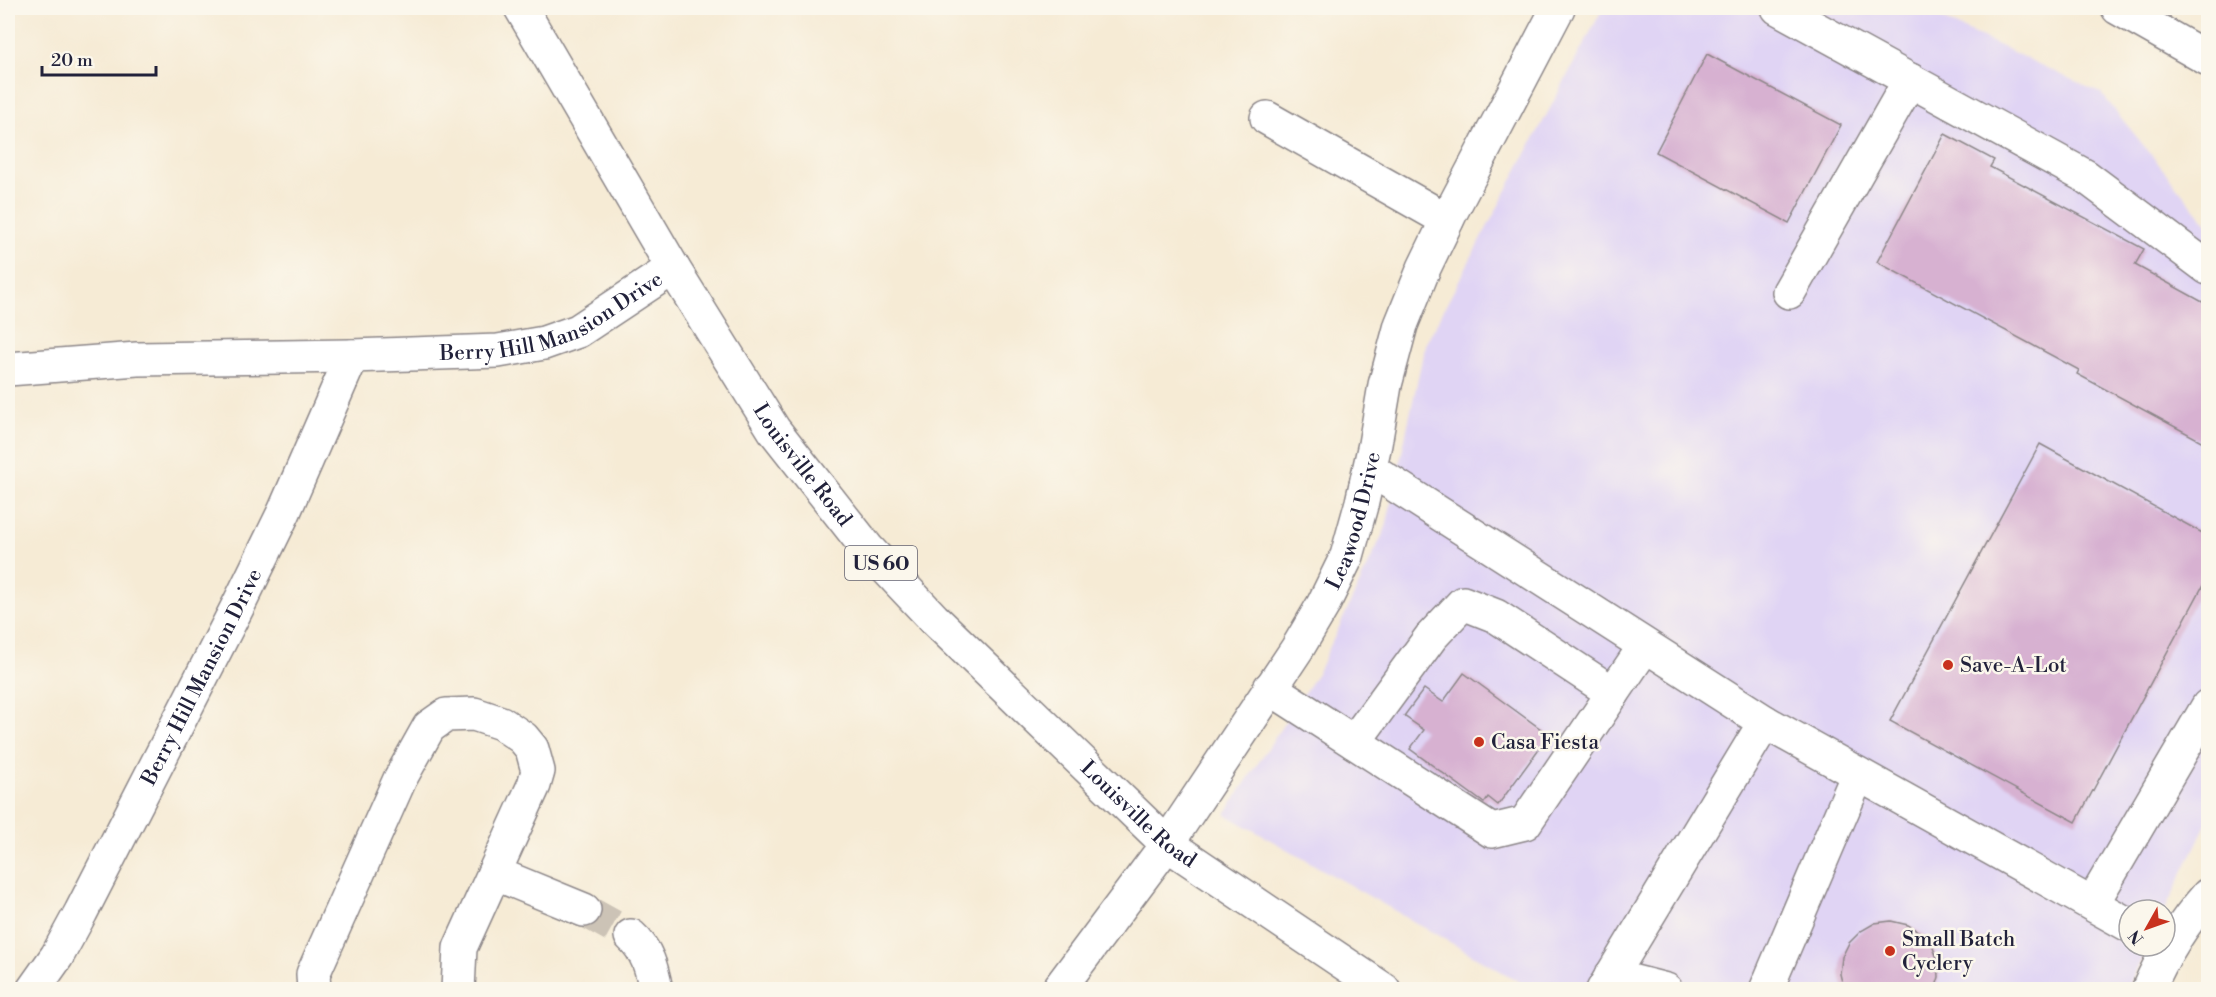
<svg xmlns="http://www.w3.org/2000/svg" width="2216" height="997" font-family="'Libre Bodoni',serif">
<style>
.built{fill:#e0d4f4}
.building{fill:#d7b1d1}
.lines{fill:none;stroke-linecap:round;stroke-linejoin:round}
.minor-tunnel{stroke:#ccc3b6;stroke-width:33;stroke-dasharray:33 16;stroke-linecap:butt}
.minor-casing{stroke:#8c8688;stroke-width:36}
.major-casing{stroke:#8c8688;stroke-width:36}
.minor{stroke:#fff;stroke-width:33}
.major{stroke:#fff;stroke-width:33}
.poi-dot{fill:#c8321e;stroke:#fbf7ec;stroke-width:2}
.labels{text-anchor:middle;stroke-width:5;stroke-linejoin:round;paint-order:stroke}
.shield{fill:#fbf7ec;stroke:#636270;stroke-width:1.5}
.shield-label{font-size:20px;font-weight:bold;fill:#22223b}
.street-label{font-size:21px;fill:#22223b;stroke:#fbf7ec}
.poi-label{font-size:21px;fill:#22223b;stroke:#fbf7ec;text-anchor:start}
</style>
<rect width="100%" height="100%" fill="#fbf7ec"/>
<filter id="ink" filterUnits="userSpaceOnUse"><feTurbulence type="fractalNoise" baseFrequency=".0167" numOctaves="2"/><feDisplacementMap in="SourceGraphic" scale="12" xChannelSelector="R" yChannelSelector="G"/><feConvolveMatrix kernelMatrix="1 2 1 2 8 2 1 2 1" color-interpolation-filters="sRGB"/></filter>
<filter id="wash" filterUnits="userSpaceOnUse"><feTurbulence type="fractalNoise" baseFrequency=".008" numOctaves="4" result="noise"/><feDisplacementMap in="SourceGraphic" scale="24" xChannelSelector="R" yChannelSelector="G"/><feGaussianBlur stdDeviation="1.35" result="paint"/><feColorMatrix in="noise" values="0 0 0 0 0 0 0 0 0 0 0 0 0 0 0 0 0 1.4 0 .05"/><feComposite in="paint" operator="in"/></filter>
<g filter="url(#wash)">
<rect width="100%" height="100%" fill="#f6ebd5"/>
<!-- built -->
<polygon class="built" points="1603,8 1919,8 2102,94 2208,225 2208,820 2165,910 2129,910 2129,946 2148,946 2127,989 1532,989 1225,814 1319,670 1386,527 1425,345"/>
<g id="blocks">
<!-- building -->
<g class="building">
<polygon points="1707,54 1841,125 1789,223 1656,152"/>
<polygon points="1945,134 1994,160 1990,167 2144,249 2135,265 2208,305 2208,432 2203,442 2077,374 2079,370 1877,262"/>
<polygon points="2040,444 2208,536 2208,576 2076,822 1890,721"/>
<polygon points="1464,673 1549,735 1498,805 1488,797 1484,803 1410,749 1424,730 1404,716 1424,689 1443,702"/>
<polygon points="1891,921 1908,925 1921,933 1932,945 1938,961 1939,977 1935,990 1844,990 1840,974 1842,957 1849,943 1861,931 1875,923"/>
</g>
</g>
</g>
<g filter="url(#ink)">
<use href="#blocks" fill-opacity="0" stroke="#8c8688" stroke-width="1.5"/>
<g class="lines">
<!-- minor-tunnel -->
<polyline class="minor-tunnel" points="584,910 631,936"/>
<!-- minor casing -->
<g class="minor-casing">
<g id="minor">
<polyline points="1778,8 2085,176 2208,268"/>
<polyline points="2118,8 2208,59"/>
<polyline points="1267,118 1447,220"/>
<polyline points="1789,292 1910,80"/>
<path id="s1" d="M8 369 137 359 352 356 498 351 544 343 578 331 673 268"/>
<polyline points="1370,469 1765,722 1603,990"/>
<polyline points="1270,688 1492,831 1525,823 1645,646"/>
<polyline points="1765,722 2129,925"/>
<polyline points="1354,742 1431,637 1463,603 1496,616 1613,693"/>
<polyline points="494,873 584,910"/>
<polyline points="2092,904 2208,706"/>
<path d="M631 936C647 950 652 969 656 990"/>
<polyline points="1611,976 1666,990"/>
<path id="s2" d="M33 990 57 956 81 912 240 602 284 512 352 356"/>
<polyline points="314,990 313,974 400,779 429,727 446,715 474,714 501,723 523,738 532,749 538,771 534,785 460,948 458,990"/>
<path id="s3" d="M1058 990 1167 844 1297 649 1323 605 1347 556 1362 502 1375 444 1385 385 1401 325 1424 268 1451 212 1558 8"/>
<polyline points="1766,990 1858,774"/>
<path d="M2148 990C2163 955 2183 923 2208 895"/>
</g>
</g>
<!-- major casing -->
<g class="major-casing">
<g id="major">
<path id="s4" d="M521 8 673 268 774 430 867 548 934 619 1167 844 1384 990"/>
</g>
</g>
<!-- minor -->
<use href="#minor" class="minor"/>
<!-- major -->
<use href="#major" class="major"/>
</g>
</g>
<!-- markers -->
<g class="poi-dot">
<circle cx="1948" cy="665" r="6"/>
<circle cx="1479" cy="742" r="6"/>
<circle cx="1890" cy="951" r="6"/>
</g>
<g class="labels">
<!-- shield labels -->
<rect class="shield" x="845" y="546" width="72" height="34" rx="4.5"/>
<g class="shield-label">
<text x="881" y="570">US 60</text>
</g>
<!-- street labels -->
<g class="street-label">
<text dy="7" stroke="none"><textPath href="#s1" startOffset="552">Berry Hill Mansion Drive</textPath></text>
<text dy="7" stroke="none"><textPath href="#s4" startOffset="537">Louisville Road</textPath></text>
<text dy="7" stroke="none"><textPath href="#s3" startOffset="558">Leawood Drive</textPath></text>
<text dy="7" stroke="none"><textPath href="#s2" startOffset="356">Berry Hill Mansion Drive</textPath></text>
<text dy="7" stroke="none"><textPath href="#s4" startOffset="1023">Louisville Road</textPath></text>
</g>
<!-- poi labels -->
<g class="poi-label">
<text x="1960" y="672">Save-A-Lot</text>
<text x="1491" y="749">Casa Fiesta</text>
<text x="1902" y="946">Small Batch<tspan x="1902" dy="24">Cyclery</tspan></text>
</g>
</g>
<!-- margin -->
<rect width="2216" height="997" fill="none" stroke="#fbf7ec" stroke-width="30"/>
<!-- north arrow -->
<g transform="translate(2147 928) rotate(230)"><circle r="28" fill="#fbf7ec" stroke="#a4a2a5" stroke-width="1.5"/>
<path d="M0-4.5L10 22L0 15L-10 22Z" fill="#c8321e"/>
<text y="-9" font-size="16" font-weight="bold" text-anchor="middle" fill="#22223b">N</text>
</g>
<!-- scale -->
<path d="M42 66v9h114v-9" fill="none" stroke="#22223b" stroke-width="3"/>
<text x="51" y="66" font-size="18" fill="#22223b" stroke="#fbf7ec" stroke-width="4.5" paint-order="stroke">20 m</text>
</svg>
